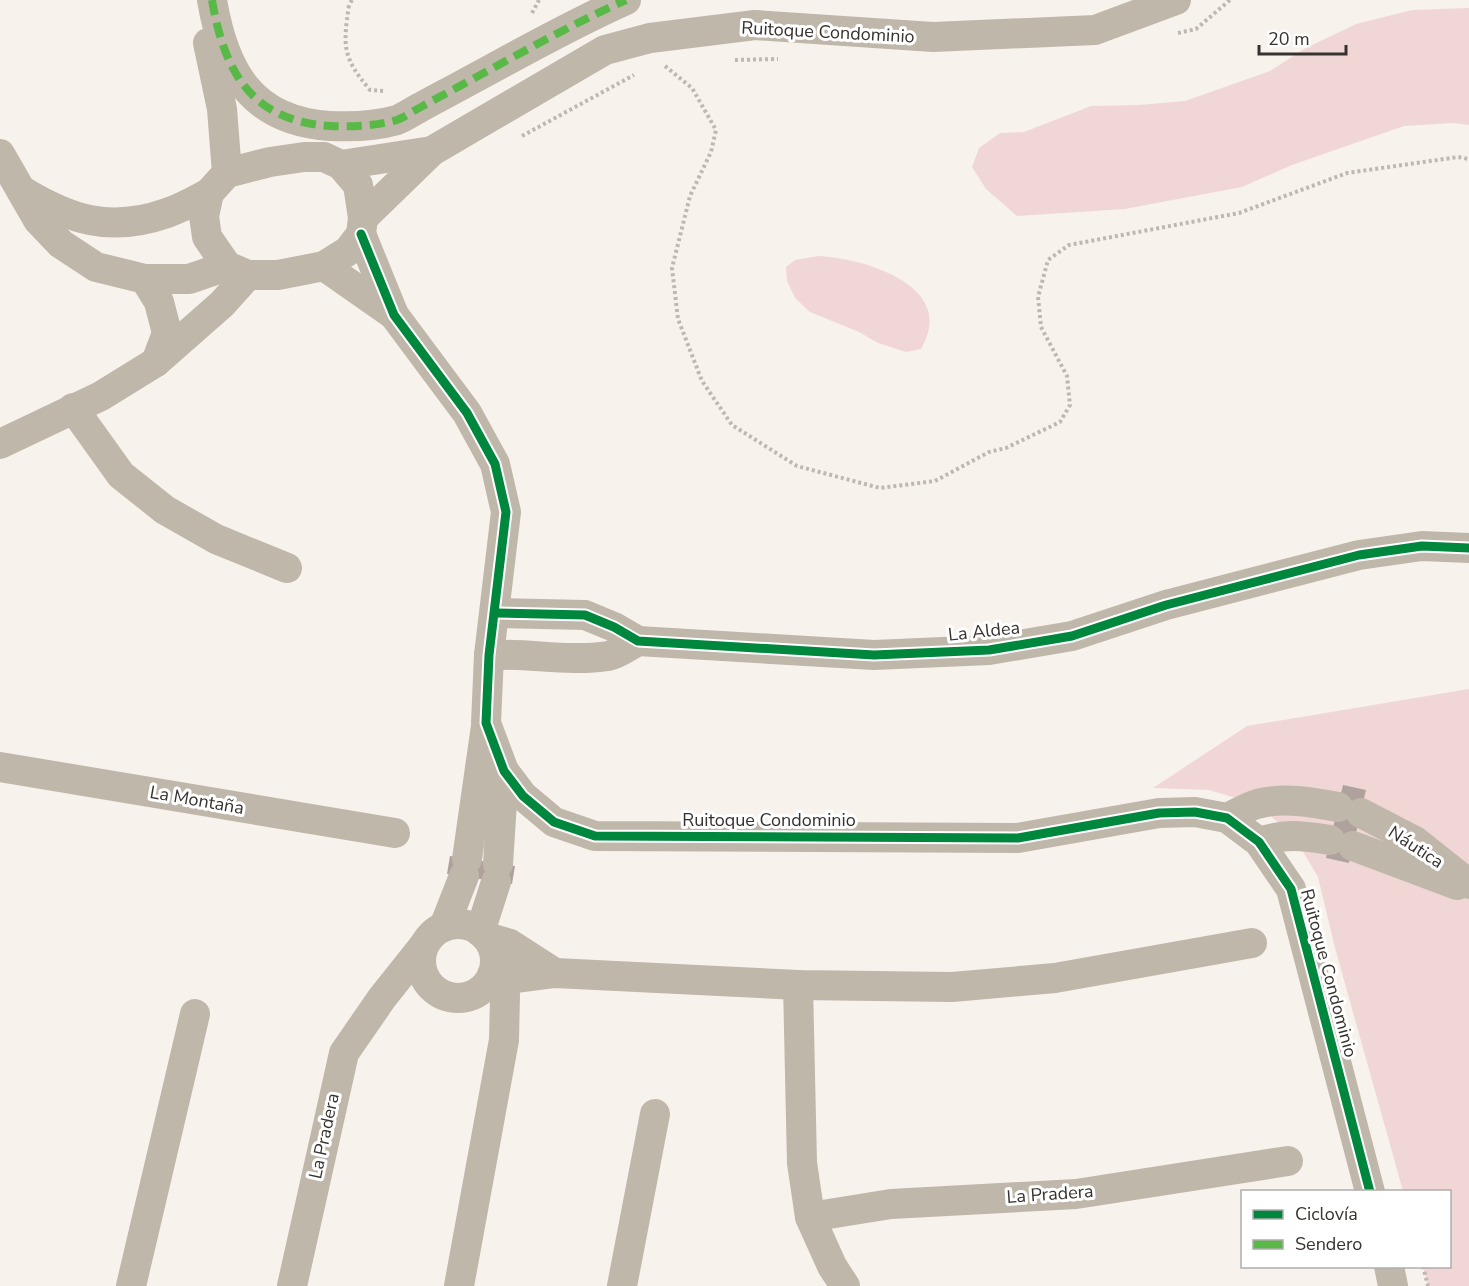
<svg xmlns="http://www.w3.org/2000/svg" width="1469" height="1286" font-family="'Nunito Sans',sans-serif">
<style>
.green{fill:#f0d7d6}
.building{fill:#afa29c}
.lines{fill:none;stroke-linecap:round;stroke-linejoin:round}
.path{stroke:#beb8b0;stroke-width:4;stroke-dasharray:3 3;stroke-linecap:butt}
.street{stroke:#c0b7ab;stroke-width:30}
.quiet{stroke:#58b947;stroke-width:8;stroke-dasharray:15 8;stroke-linecap:butt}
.cycleway-casing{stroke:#fff;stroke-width:13}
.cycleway{stroke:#00873e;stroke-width:9}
.labels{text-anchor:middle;stroke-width:6;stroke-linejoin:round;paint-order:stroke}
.street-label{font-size:18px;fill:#36322f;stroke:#fff}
</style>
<rect width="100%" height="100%" fill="#f8f2ed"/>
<!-- green -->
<g class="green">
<polygon points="1469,8 1469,125 1453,123 1404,126 1292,165 1242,187 1125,209 1017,216 986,189 972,167 979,148 1000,133 1024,132 1091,106 1139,105 1185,101 1270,71 1304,49 1356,24 1412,10"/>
<path d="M818 256C864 258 959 286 921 349L906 352 878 343 859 332 810 312 795 298 787 281 786 267 795 260Z"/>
<polygon points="1469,689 1469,1286 1428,1286 1423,1267 1450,1266 1450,1192 1403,1191 1335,948 1318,877 1293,835 1256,804 1209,790 1153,788 1247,726"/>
</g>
<!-- building -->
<g class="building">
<polygon points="1343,785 1366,790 1349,863 1326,858"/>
<polygon points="450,856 515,866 512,884 447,874"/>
</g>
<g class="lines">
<!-- path -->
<g class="path">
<path d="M352 0 349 5C343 46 342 57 370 90L384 91"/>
<polyline points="532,13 539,0"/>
<polyline points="1178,33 1196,29 1230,0"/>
<polyline points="735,60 778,59"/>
<polyline points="665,66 692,88 716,130 711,152 690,196 672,268 678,319 702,381 732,425 797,466 880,488 935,481 989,452 1006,448 1060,422 1070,405 1067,376 1041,327 1038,297 1048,260 1069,245 1239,213 1347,173 1458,157 1469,159"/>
<polyline points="522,136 634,75"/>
<polyline points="1423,1266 1428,1286"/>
</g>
<!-- street -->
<g class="street">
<path d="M212 0C224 71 251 121 330 126 351 127 376 126 397 120 405 117 413 111 421 107 437 98 453 90 469 81 521 53 572 24 626 0"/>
<polyline points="208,43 222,109 227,173"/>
<polyline points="0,154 38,220 61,244 96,267 145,279 189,279 227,266"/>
<polygon points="304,157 324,157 341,165 358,185 363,218 361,234 348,251 324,266 278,275 248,275 227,266 207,237 204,216 209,193 227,173 270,162"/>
<polyline points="341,165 432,151"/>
<path d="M21 190C70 220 110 233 167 213 182 208 196 200 209 193"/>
<polyline points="363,218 432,151 605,50 650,38 755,25 933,37 1095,30 1176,0"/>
<polyline points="361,234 394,315 467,413 495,464 506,512 489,655 486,723 504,771 523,796 554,822 595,836 1018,838 1159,813 1195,812 1227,818 1259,842 1291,889 1370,1192"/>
<polyline points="324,266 394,315"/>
<polyline points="145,279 159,302 167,333 156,362"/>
<polyline points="73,408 121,475 165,510 216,539 287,568"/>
<polyline points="0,444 101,396 156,362 222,304 248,275"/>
<polyline points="495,613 585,615 614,627 638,641 874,655 989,650 1072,636 1166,605 1359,555 1422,546 1469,548"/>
<path d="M489 655C529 653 569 662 608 656 618 654 629 646 638 641"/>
<polyline points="0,767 395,833"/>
<polyline points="1361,813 1415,841 1469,884"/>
<path d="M1227 818C1236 814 1247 807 1257 804 1283 797 1312 802 1338 807"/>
<path d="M1259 842C1286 833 1303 836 1330 840"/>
<polyline points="1353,846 1457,885"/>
<polyline points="467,859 486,726"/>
<polyline points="498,864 504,771"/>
<circle cx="458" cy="961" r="37"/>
<polyline points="444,927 464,876"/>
<polyline points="480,932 496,882"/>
<polyline points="486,937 510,944 555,973"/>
<polyline points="492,975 517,978 555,973 798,985 952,987 1055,978 1252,943"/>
<polyline points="798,985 802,1163 810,1217 832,1266 845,1286"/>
<polyline points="810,1217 891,1204 1076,1194 1288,1161"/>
<polyline points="1389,1266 1393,1286"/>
<polyline points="131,1286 195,1014"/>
<polyline points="292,1286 344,1053 382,998 425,944"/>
<polyline points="459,1286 504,1040 505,995 491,979"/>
<polyline points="622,1286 655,1114"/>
</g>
<!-- quiet -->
<path class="quiet" d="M212 0C224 71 251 121 330 126 351 127 376 126 397 120 405 117 413 111 421 107 437 98 453 90 469 81 521 53 572 24 626 0"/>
<!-- cycleway casing -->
<g class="cycleway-casing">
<g id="cycleway">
<polyline points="361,234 394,315 467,413 495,464 506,512 489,655 486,723 504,771 523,796 554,822 595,836 1018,838 1159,813 1195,812 1227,818 1259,842 1291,889 1370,1192"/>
<polyline points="495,613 585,615 614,627 638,641 874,655 989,650 1072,636 1166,605 1359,555 1422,546 1469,548"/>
</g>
</g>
<!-- cycleway -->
<use href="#cycleway" class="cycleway"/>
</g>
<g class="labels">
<!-- street labels -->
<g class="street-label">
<text transform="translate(828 32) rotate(3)" y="6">Ruitoque Condominio</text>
<text transform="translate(984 631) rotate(-6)" y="6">La Aldea</text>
<text transform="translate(197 800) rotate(10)" y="6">La Montaña</text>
<text x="769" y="826">Ruitoque Condominio</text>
<text transform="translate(1416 847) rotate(33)" y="6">Náutica</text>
<text transform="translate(1329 973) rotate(75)" y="6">Ruitoque Condominio</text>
<text transform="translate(324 1136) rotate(-78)" y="6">La Pradera</text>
<text transform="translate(1050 1194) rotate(-4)" y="6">La Pradera</text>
</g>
</g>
<!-- legend -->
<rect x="1241" y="1190" width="210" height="78" fill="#ffffff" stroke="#afadac" stroke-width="1.5"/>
<rect x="1253" y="1210" width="30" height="9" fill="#00873e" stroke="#afadac" stroke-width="1.5"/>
<text x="1295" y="1220" font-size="18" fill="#36322f">Ciclovía</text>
<rect x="1253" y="1240" width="30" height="9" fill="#58b947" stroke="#afadac" stroke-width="1.5"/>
<text x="1295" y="1250" font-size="18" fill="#36322f">Sendero</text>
<!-- scale -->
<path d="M1259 45v9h87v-9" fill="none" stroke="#36322f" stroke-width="3"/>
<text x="1268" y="45" font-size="18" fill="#36322f" stroke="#ffffff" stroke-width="4.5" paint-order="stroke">20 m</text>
</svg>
